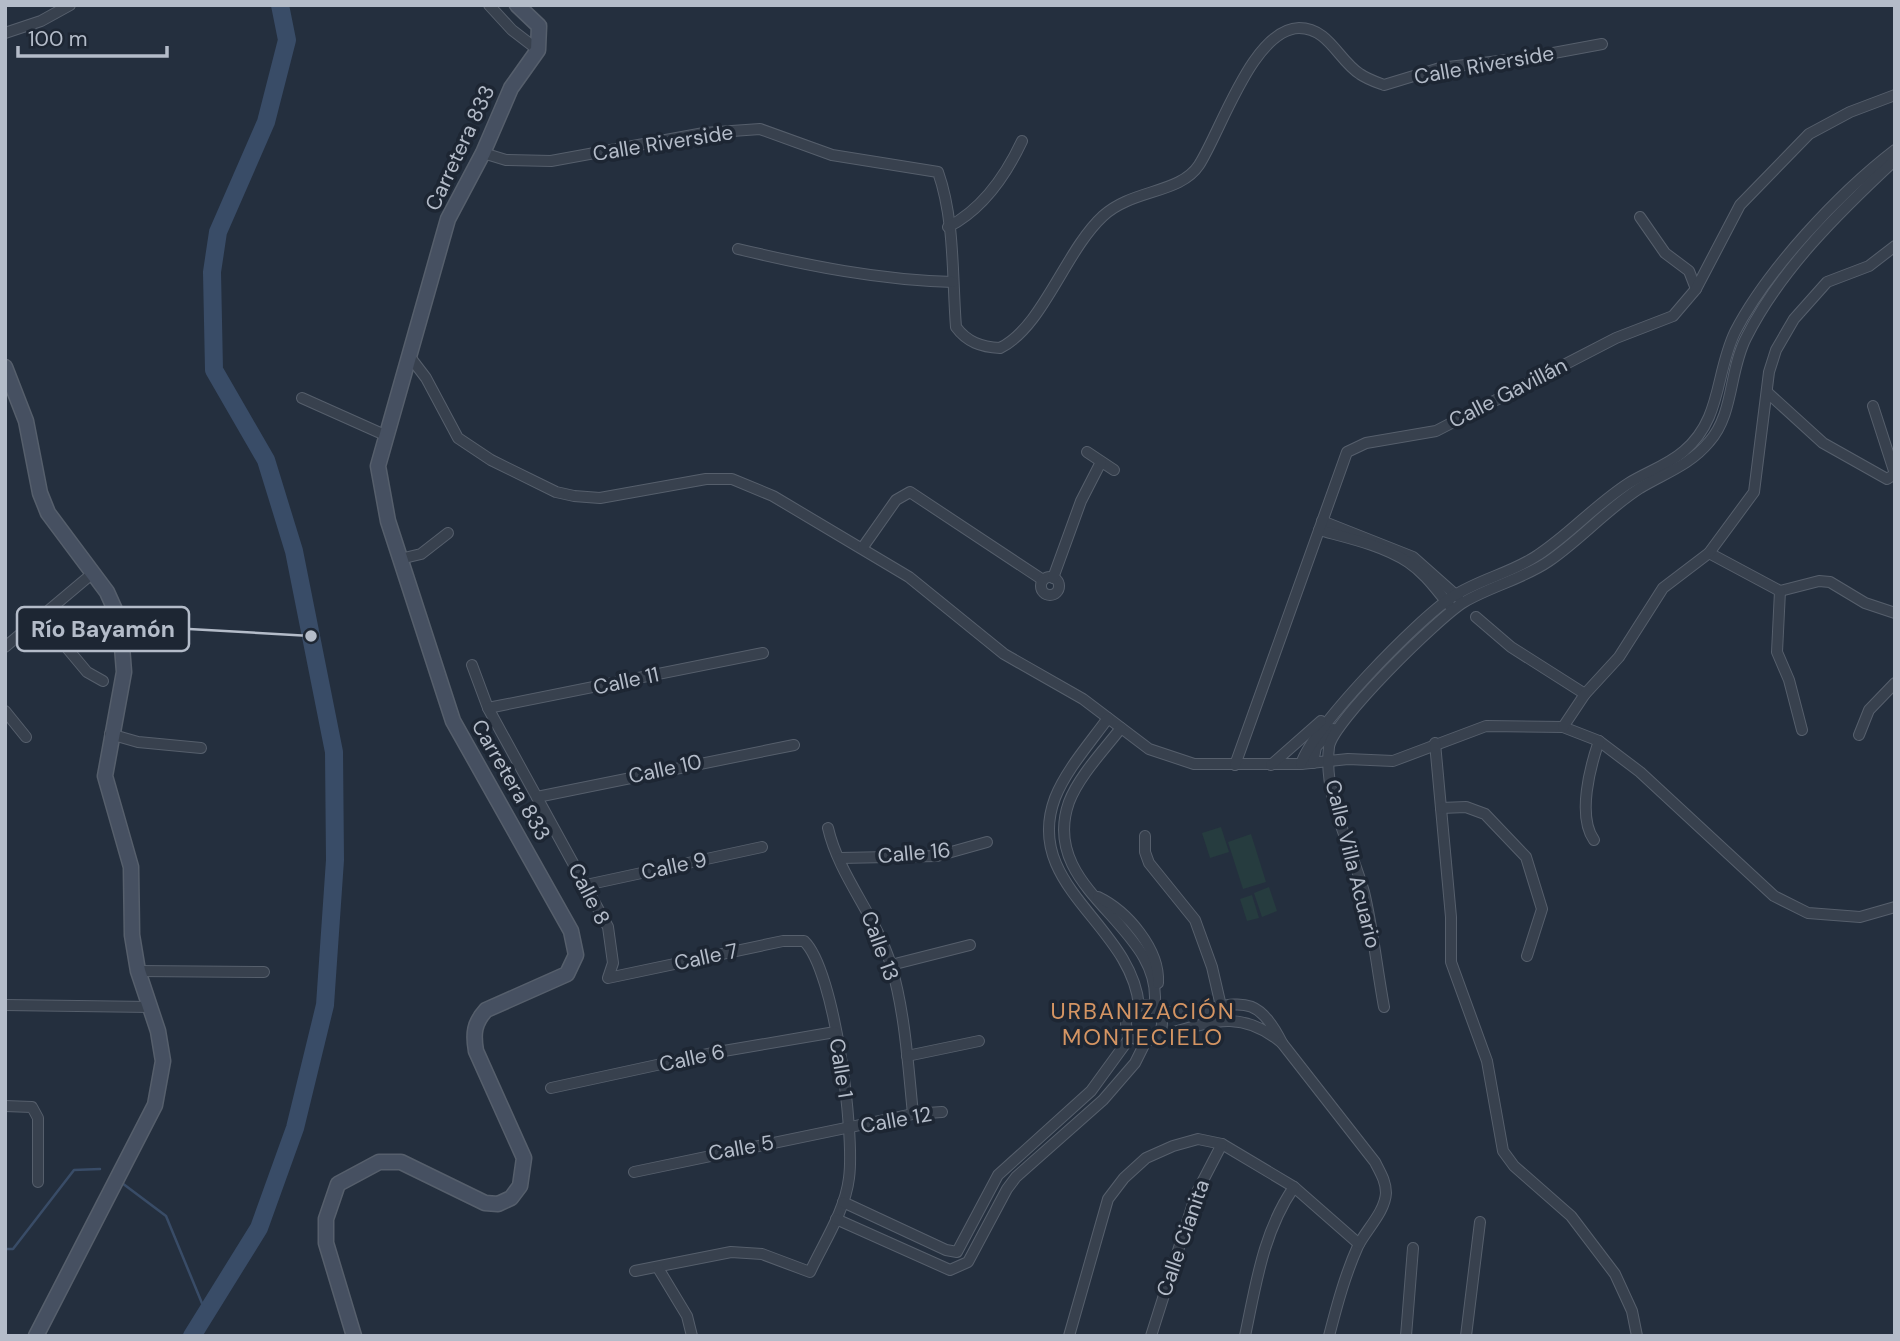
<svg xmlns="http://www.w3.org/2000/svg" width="1900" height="1341" font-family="'DM Sans',sans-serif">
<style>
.green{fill:#263c3f}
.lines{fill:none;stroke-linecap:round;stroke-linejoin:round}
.stream{stroke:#394c67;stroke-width:2.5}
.river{stroke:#394c67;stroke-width:18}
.street-casing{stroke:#565f6c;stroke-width:12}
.secondary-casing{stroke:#565f6c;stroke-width:17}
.street{stroke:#38414e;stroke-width:10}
.secondary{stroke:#465061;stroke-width:14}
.labels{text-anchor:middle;stroke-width:7;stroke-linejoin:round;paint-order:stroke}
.street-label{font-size:21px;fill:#b4bcc9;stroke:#1d2633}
.neighbourhood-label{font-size:23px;letter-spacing:2px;fill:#d59563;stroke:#1d2633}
.leader{fill:none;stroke:#b4bcc9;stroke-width:2.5}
.callout-dot{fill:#b4bcc9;stroke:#1d2633;stroke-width:2.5}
.callout{fill:#1d2633;stroke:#b4bcc9;stroke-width:2.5}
.callout-label{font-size:23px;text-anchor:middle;font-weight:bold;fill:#b4bcc9}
</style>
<rect width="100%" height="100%" fill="#242f3e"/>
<!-- green -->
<g class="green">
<polygon points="1221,827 1229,852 1210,858 1202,833"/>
<polygon points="1251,834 1266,882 1243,889 1228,842"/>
<polygon points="1269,887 1277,911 1262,917 1254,893"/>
<polygon points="1252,895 1259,918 1247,921 1240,899"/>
</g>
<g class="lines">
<!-- stream -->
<g class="stream">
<polyline points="122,1183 166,1216 206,1313"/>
<polyline points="5,1249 13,1249 74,1170 100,1169"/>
</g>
<!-- river -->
<polyline class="river" points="192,1336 259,1228 295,1128 325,1005 335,860 334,752 294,551 266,460 214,370 212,272 218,232 266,122 287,40 280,5"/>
<!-- street casing -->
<g class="street-casing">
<g id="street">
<polyline points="489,5 512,30 538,50"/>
<polyline points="5,33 41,21 70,5"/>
<path d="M483 153 506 160 551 161 704 133 760 129 832 155 938 172C955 220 952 277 956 327 967 342 981 347 1000 348 1043 327 1065 251 1103 216 1132 189 1180 194 1199 165 1221 131 1253 29 1299 28 1329 28 1338 60 1360 74 1367 79 1376 82 1384 85L1440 68 1532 57 1602 44"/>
<polyline points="1640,217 1665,253 1689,271 1696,289"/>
<path d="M948 227C983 209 1006 175 1022 141"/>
<path d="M738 249C810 266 879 280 953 282"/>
<polyline points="410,357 426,378 458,438 491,460 556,492 574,496 600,498 706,479 732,479 773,496 909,577 1004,654 1083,699 1149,749 1194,764 1301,764 1348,759 1393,761 1486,726 1563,727 1599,741 1640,772 1774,896 1808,913 1860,917 1895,907"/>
<polyline points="1768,393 1823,443 1887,479 1895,474 1873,406"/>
<polyline points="302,398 387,436"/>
<polyline points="1087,452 1114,470"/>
<polyline points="1322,521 1413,557 1458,597"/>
<path d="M1319 530C1348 538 1382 545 1408 562 1426 574 1437 591 1450 606"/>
<polyline points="863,547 896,500 910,492 1043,580"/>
<polyline points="1709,553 1780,591 1819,581 1830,582 1865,603 1895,613"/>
<polyline points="400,559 421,554 448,533"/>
<circle cx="1050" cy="586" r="9"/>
<polyline points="1053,578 1081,501 1101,462"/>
<polyline points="1780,591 1777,652 1789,680 1802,730"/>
<polyline points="41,617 87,672 103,681"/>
<polyline points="1476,617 1511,647 1585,694"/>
<polyline points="5,647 93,573"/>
<path d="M472 665 488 708 608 927 613 963 608 978 783 941H804C835 970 855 1134 849 1178 845 1211 824 1242 810 1272L762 1254 731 1252 635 1271"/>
<polyline points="488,708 763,653"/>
<polyline points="5,711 26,737"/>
<path d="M1108 718C1090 743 1066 770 1055 798 1022 886 1132 925 1139 1006"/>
<polyline points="1563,727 1585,694 1619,657 1663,588 1709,553 1754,492 1769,372 1776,350 1794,319 1827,282 1869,266 1895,246"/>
<path d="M1121 728C1104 750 1079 776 1069 802 1037 893 1168 926 1154 1009"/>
<polyline points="110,734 138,742 201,748"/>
<polyline points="1859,735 1869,710 1895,683"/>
<polyline points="1435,743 1451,917 1451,962 1487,1061 1503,1151 1514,1166 1571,1216 1615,1274 1632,1311 1637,1336"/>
<polyline points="1313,763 1316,747 1333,729"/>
<path d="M1301 764C1313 727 1417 620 1452 597 1479 579 1512 573 1538 555 1570 534 1596 504 1629 483 1647 472 1668 465 1684 451 1722 419 1715 374 1735 332 1767 270 1839 193 1895 150"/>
<polyline points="1235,765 1347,452 1366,443 1436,431 1616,338 1673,316 1696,289 1740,205 1809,134 1850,112 1895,95"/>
<polyline points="1271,765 1321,721"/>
<polyline points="537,797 794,745"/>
<polyline points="1441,808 1466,807 1485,814 1526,857 1542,909 1527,956"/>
<path d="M828 828C839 876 876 916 891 965 905 1012 908 1065 913 1114"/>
<polyline points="1145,836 1145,852 1149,863 1195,920 1212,967 1224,1019"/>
<path d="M1594 840C1577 816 1590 767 1599 741"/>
<polyline points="840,858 937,856 987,842"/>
<polyline points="586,885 762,847"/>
<path d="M1098 897C1127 911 1160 949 1158 983"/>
<polyline points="891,965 970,945"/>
<polyline points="138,971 264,972"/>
<polyline points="5,1005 150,1007"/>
<circle cx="1144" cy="1023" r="18"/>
<path d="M1384 1007C1377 969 1373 930 1364 892 1351 846 1323 797 1329 747 1332 722 1439 617 1464 602 1491 586 1523 579 1549 561 1581 539 1607 509 1640 488 1665 473 1690 465 1709 442 1734 414 1729 371 1746 338 1780 270 1839 212 1895 160"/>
<path d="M1156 1037C1206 1024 1238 1006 1282 1043 1256 990 1238 1005 1191 1011 1180 1013 1169 1012 1158 1012"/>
<path d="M1282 1043 1375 1162C1380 1172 1386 1181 1386 1193 1385 1212 1366 1230 1358 1246 1345 1275 1337 1305 1329 1336"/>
<polyline points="907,1056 979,1041"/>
<polyline points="551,1088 712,1053 835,1032"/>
<polyline points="5,1106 32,1107 38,1118 38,1182"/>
<polyline points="634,1172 913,1114 942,1112"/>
<polyline points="843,1202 946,1250 957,1252 998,1175 1091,1091 1131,1036"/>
<polyline points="836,1219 950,1270 968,1262 1007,1189 1016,1177 1103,1100 1135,1063 1146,1041"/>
<polyline points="658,1268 687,1316 692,1336"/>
<polyline points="1069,1336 1108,1199 1124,1178 1146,1158 1173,1146 1198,1139 1222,1144 1294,1187 1359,1244"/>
<polyline points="1151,1336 1196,1194 1222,1144"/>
<path d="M1245 1336C1256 1284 1263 1232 1294 1187"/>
<polyline points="1406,1336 1413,1248"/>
<polyline points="1466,1336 1480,1222"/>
</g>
</g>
<!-- secondary casing -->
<g class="secondary-casing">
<g id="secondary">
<polyline points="5,367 26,421 40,493 48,513 107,592 120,621 124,672 105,776 131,867 132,935 138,971 158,1031 163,1061 155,1105 36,1336"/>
<path d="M354 1336 326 1243V1219L338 1184 379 1162H401L485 1203 498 1204 511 1198 520 1186 524 1158 476 1051C473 1034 474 1023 486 1010L567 974 576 955 571 931 453 721 388 521 378 466 448 219 483 153 511 88 538 50 539 26 517 5"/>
</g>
</g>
<!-- street -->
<use href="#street" class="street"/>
<!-- secondary -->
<use href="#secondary" class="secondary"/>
</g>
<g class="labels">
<!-- street labels -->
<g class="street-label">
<text transform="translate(1484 65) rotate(-10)" y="7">Calle Riverside</text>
<text transform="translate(663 143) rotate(-9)" y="7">Calle Riverside</text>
<text transform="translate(460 148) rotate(-65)" y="7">Carretera 833</text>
<text transform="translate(1508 393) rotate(-27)" y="7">Calle Gavillán</text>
<text transform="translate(626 681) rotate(-12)" y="7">Calle 11</text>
<text transform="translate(665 769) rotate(-12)" y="7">Calle 10</text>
<text transform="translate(511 780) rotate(60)" y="7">Carretera 833</text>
<text transform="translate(914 853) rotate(-5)" y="7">Calle 16</text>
<text transform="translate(1353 864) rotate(76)" y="7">Calle Villa Acuario</text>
<text transform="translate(674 866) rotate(-12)" y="7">Calle 9</text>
<text transform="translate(589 894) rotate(63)" y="7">Calle 8</text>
<text transform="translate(880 946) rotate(70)" y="7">Calle 13</text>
<text transform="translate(706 957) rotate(-12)" y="7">Calle 7</text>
<text transform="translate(692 1058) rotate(-12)" y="7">Calle 6</text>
<text transform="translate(841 1068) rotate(81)" y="7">Calle 1</text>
<text transform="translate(896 1120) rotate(-10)" y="7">Calle 12</text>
<text transform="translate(741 1148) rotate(-10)" y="7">Calle 5</text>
<text transform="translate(1183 1238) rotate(-71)" y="7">Calle Cianita</text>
</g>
<!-- neighbourhood labels -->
<g class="neighbourhood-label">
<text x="1143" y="1019">URBANIZACIÓN<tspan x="1143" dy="26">MONTECIELO</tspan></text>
</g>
</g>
<!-- callouts -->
<path class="leader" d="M311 636L189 629"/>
<circle class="callout-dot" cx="311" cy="636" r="7"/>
<rect class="callout" x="17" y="607" width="172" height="44" rx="7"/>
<g class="callout-label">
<text x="103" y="637">Río Bayamón</text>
</g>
<!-- border -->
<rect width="1900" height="1341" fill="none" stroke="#b4bcc9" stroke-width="14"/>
<!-- scale -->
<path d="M18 46v10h149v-10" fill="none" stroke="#b4bcc9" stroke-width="3.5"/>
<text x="28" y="46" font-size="21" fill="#b4bcc9" stroke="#1d2633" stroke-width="5" paint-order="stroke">100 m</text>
</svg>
